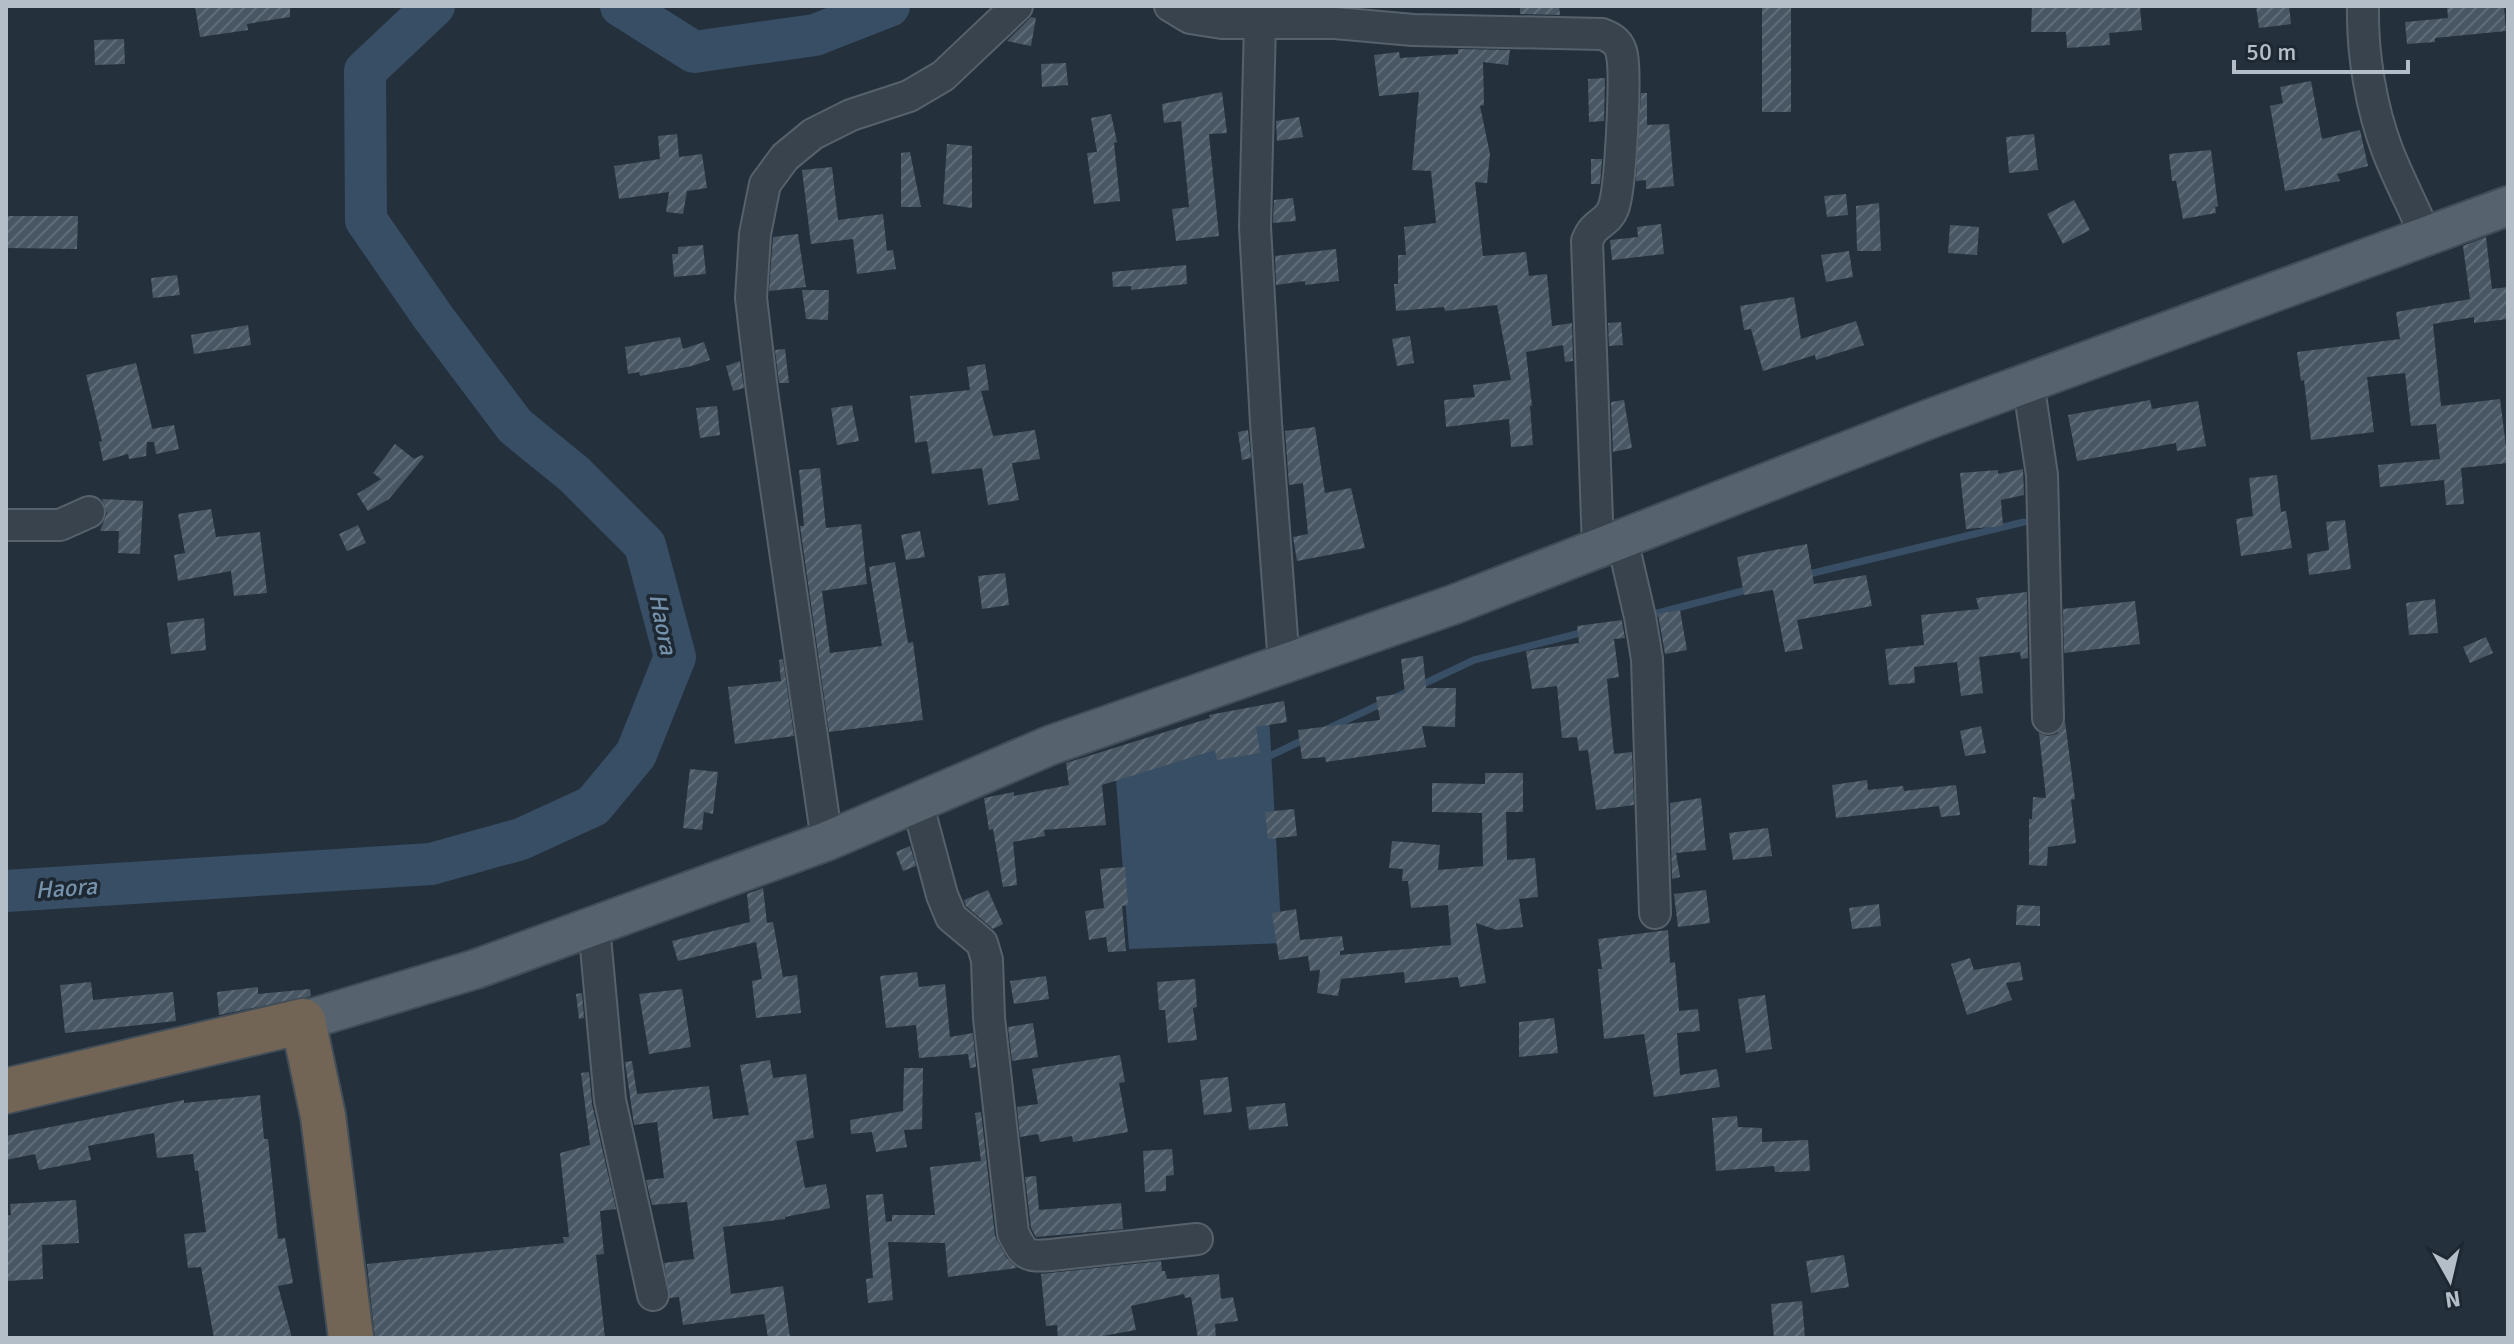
<svg xmlns="http://www.w3.org/2000/svg" width="2514" height="1344" font-family="Signika,sans-serif">
<style>
.water{fill:#384e64}
.lines{fill:none;stroke-linecap:round;stroke-linejoin:round}
.stream{stroke:#384e64;stroke-width:7}
.river{stroke:#384e64;stroke-width:42}
.building{fill:url(#building-hatch)}
.minor-casing{stroke:#56616b;stroke-width:34}
.major-casing{stroke:#414c56;stroke-width:42}
.highway-casing{stroke:#434e58;stroke-width:48}
.minor{stroke:#38434d;stroke-width:30}
.major{stroke:#56626d;stroke-width:38}
.highway{stroke:#736555;stroke-width:44}
.labels{text-anchor:middle;stroke-width:7;stroke-linejoin:round;paint-order:stroke}
.water-label{font-size:24px;font-style:italic;fill:#7591aa;stroke:#1d2832}
</style>
<defs>
<pattern id="building-hatch" width="6" height="6" patternUnits="userSpaceOnUse" patternTransform="scale(2)"><rect width="6" height="6" fill="#485763"/><path d="M-1 1l2-2M0 6l6-6M5 7l2-2" fill="none" stroke="#606d78"/></pattern>
</defs>
<rect width="100%" height="100%" fill="#24313d"/>
<!-- water -->
<polygon class="water" points="1269,715 1282,943 1129,949 1115,767"/>
<g class="lines">
<!-- stream -->
<g class="stream">
<polyline points="1805,575 2024,522"/>
<polyline points="1646,616 1750,589"/>
<polyline points="1396,697 1474,660 1584,632"/>
<polyline points="1327,729 1385,702"/>
<polyline points="1272,755 1305,739"/>
</g>
<!-- river -->
<g class="river">
<polyline points="621,6 694,52 815,35 889,6"/>
<polyline points="6,891 431,864 521,839 593,806 636,754 675,657 645,545 574,474 515,426 433,317 366,220 365,71 434,6"/>
</g>
</g>
<!-- building -->
<g class="building">
<polygon points="195,6 290,6 290,17 247,24 248,30 200,37"/>
<polygon points="1520,6 1559,6 1560,15 1520,14"/>
<polygon points="1762,6 1791,7 1791,112 1762,112"/>
<polygon points="2032,6 2140,6 2142,30 2109,33 2110,45 2067,48 2066,32 2031,32"/>
<polygon points="2256,6 2289,6 2291,24 2259,28"/>
<polygon points="2447,6 2504,6 2506,31 2435,38 2435,42 2407,44 2405,22 2448,18"/>
<polygon points="1031,17 1036,18 1031,46 1007,41"/>
<polygon points="124,39 125,64 95,65 94,40"/>
<polygon points="1458,49 1510,50 1508,65 1483,62 1484,105 1480,106 1490,154 1487,183 1475,182 1483,256 1526,252 1529,276 1547,274 1552,326 1572,323 1573,361 1565,362 1563,345 1526,352 1532,406 1530,406 1533,445 1511,447 1509,419 1446,427 1444,400 1475,397 1473,385 1511,380 1497,305 1445,311 1444,307 1396,311 1394,284 1398,284 1398,255 1406,255 1404,227 1436,223 1431,171 1412,170 1419,92 1379,96 1374,55 1399,52 1400,58 1458,54"/>
<polygon points="1066,63 1068,85 1042,87 1041,64"/>
<polygon points="1605,78 1604,124 1604,121 1589,122 1588,79"/>
<polygon points="2311,81 2322,139 2360,130 2368,166 2337,174 2340,181 2285,191 2270,106 2283,103 2280,87"/>
<polygon points="1222,92 1227,133 1209,134 1219,236 1176,241 1172,209 1189,207 1181,121 1164,123 1162,104"/>
<polygon points="1641,93 1647,93 1647,125 1669,124 1674,186 1646,189 1646,180 1636,181"/>
<polygon points="1111,114 1117,142 1114,143 1120,201 1094,204 1087,153 1097,152 1091,118"/>
<polygon points="1299,117 1303,137 1277,141 1276,121"/>
<polygon points="677,134 679,157 702,154 707,188 687,191 683,214 666,212 669,192 619,199 614,166 660,159 658,136"/>
<polygon points="2034,134 2038,170 2009,173 2006,137"/>
<polygon points="947,144 972,146 972,208 943,204"/>
<polygon points="2211,150 2218,206 2215,207 2216,213 2183,219 2176,181 2172,181 2169,154"/>
<polygon points="910,152 921,207 901,207 901,153"/>
<polygon points="1591,159 1602,159 1600,184 1591,184"/>
<polygon points="832,167 838,220 883,214 887,251 893,250 896,269 857,274 853,239 811,244 802,170"/>
<polygon points="1846,194 1848,215 1827,217 1824,196"/>
<polygon points="1293,198 1296,221 1273,223 1274,200"/>
<polygon points="2074,200 2090,230 2063,244 2047,214"/>
<polygon points="1879,203 1881,251 1857,251 1856,206"/>
<polygon points="6,216 78,216 77,249 6,248"/>
<polygon points="1661,224 1664,254 1612,260 1610,240 1638,237 1637,227"/>
<polygon points="1950,225 1979,227 1977,255 1948,253"/>
<polygon points="798,234 806,287 769,291 773,237"/>
<polygon points="2486,237 2492,289 2508,287 2508,319 2474,323 2474,317 2433,324 2441,406 2500,399 2508,463 2461,468 2464,504 2446,505 2444,480 2380,487 2378,465 2440,459 2436,424 2411,426 2405,373 2367,377 2374,432 2311,440 2304,380 2301,381 2297,352 2400,339 2396,312 2470,299 2463,246"/>
<polygon points="703,245 706,274 674,277 672,254 678,254 678,247"/>
<polygon points="1336,249 1339,281 1305,285 1305,281 1276,285 1275,256"/>
<polygon points="1849,251 1853,277 1826,282 1821,255"/>
<polygon points="1186,265 1187,284 1131,290 1131,286 1113,287 1112,272"/>
<polygon points="177,275 180,295 153,298 151,278"/>
<polygon points="802,290 829,290 828,320 806,319"/>
<polygon points="1794,297 1801,339 1856,321 1864,345 1816,360 1815,355 1763,371 1751,329 1744,330 1740,306"/>
<polygon points="1621,322 1623,345 1609,346 1608,323"/>
<polygon points="248,325 251,345 194,354 191,335"/>
<polygon points="1410,336 1414,363 1397,366 1392,339"/>
<polygon points="680,337 683,349 704,342 710,360 692,366 640,376 639,372 628,374 625,347"/>
<polygon points="785,349 789,383 779,383 775,350"/>
<polygon points="740,361 744,388 733,391 726,366"/>
<polygon points="136,363 153,432 152,429 174,425 179,449 156,454 154,442 147,442 146,456 129,459 128,454 103,461 99,442 102,441 86,375"/>
<polygon points="985,364 989,390 981,391 993,436 1035,430 1040,459 1012,463 1019,500 988,505 982,468 932,474 927,441 915,443 910,396 970,390 967,367"/>
<polygon points="1624,400 1632,448 1613,452 1611,402"/>
<polygon points="2150,400 2152,409 2198,401 2206,446 2177,451 2176,443 2077,461 2068,415"/>
<polygon points="852,405 859,441 837,445 831,408"/>
<polygon points="717,406 720,435 700,438 696,408"/>
<polygon points="1315,427 1325,493 1351,488 1365,548 1297,561 1293,537 1308,534 1303,483 1289,485 1285,431"/>
<polygon points="1248,430 1251,458 1242,460 1238,432"/>
<polygon points="395,444 414,459 422,455 424,457 389,499 368,511 357,494 381,479 373,473"/>
<polygon points="820,468 826,528 861,524 867,584 822,591 830,653 882,646 869,567 895,562 908,643 913,642 923,720 829,732 800,526 804,526 799,470"/>
<polygon points="2023,469 2024,495 2001,500 2003,526 1966,529 1960,473 1998,470 1998,474"/>
<polygon points="2277,475 2281,512 2286,511 2292,548 2241,556 2236,519 2253,516 2249,478"/>
<polygon points="102,499 143,501 140,554 118,553 119,531 100,531 107,513"/>
<polygon points="211,509 216,537 260,532 267,593 234,596 231,571 178,581 174,555 185,553 178,514"/>
<polygon points="2345,520 2351,569 2309,575 2307,554 2329,550 2326,522"/>
<polygon points="358,525 366,543 347,551 339,534"/>
<polygon points="920,531 925,557 906,560 901,535"/>
<polygon points="1807,544 1814,584 1866,575 1872,606 1797,620 1803,649 1785,652 1773,590 1744,595 1737,557"/>
<polygon points="1005,573 1009,605 982,609 978,576"/>
<polygon points="2027,592 2028,658 2021,659 2020,652 1979,657 1983,693 1961,696 1957,662 1914,667 1915,683 1889,685 1885,649 1924,645 1921,615 1979,609 1976,598"/>
<polygon points="2435,599 2438,633 2409,635 2406,603"/>
<polygon points="2135,601 2140,644 2064,653 2063,609"/>
<polygon points="1680,610 1687,650 1665,654 1658,614"/>
<polygon points="1621,616 1625,638 1614,639 1619,677 1607,679 1614,754 1632,752 1634,805 1596,810 1588,750 1579,751 1577,737 1562,738 1557,686 1532,689 1526,651 1579,643 1577,626 1622,620"/>
<polygon points="204,618 206,650 171,654 167,623"/>
<polygon points="2486,637 2493,653 2470,663 2463,647"/>
<polygon points="1423,656 1426,688 1456,688 1455,727 1422,726 1426,747 1326,762 1325,757 1302,759 1298,730 1380,720 1376,697 1405,693 1401,659"/>
<polygon points="783,659 794,736 735,744 728,687 781,681 779,660"/>
<polygon points="1284,701 1287,722 1256,727 1260,753 1217,760 1215,750 1102,785 1106,825 1044,830 1045,836 1013,842 1017,885 1003,887 993,829 989,830 984,798 1014,792 1014,796 1069,785 1066,763 1210,718 1209,715"/>
<polygon points="2065,721 2075,799 2071,800 2076,843 2048,847 2047,866 2029,865 2029,819 2032,819 2033,797 2046,798 2039,733 2048,736 2057,734"/>
<polygon points="1981,726 1986,753 1965,756 1960,731"/>
<polygon points="690,769 718,772 713,814 704,812 702,830 683,828"/>
<polygon points="1485,773 1523,773 1523,812 1506,812 1507,860 1535,858 1538,897 1519,899 1523,927 1497,930 1476,923 1486,983 1460,987 1458,977 1405,983 1404,972 1341,979 1338,996 1317,993 1320,970 1310,971 1308,956 1279,960 1272,913 1296,909 1300,940 1342,936 1344,950 1340,951 1340,955 1451,945 1448,905 1411,908 1408,881 1402,881 1403,869 1389,868 1392,841 1440,845 1438,870 1483,866 1482,813 1432,812 1432,783 1485,784"/>
<polygon points="1867,780 1868,790 1903,786 1904,791 1956,785 1960,815 1941,817 1939,806 1836,818 1832,785"/>
<polygon points="1701,798 1706,850 1676,853 1680,877 1672,879 1670,803"/>
<polygon points="1294,809 1297,836 1268,839 1265,812"/>
<polygon points="1768,828 1772,856 1733,860 1729,833"/>
<polygon points="910,846 916,866 903,871 896,852"/>
<polygon points="1125,867 1128,905 1122,906 1126,951 1108,952 1106,937 1089,940 1085,911 1104,908 1100,869"/>
<polygon points="763,888 767,923 773,922 783,977 797,975 801,1013 756,1018 752,981 762,979 756,942 678,961 672,941 750,922 747,894"/>
<polygon points="988,890 1003,924 993,929 966,906 964,900"/>
<polygon points="1706,890 1710,923 1678,927 1674,894"/>
<polygon points="1879,904 1881,926 1852,929 1849,908"/>
<polygon points="2017,905 2040,906 2040,926 2016,925"/>
<polygon points="1668,930 1670,963 1675,962 1679,1011 1698,1009 1700,1031 1677,1033 1680,1075 1717,1069 1720,1087 1654,1097 1644,1034 1604,1039 1598,969 1602,969 1598,939"/>
<polygon points="1970,958 1974,970 2020,962 2023,980 2006,983 2012,1000 1967,1015 1951,964"/>
<polygon points="917,972 919,987 945,984 950,1037 973,1033 976,1067 970,1068 968,1054 919,1058 916,1025 886,1028 880,976"/>
<polygon points="1046,976 1049,999 1014,1004 1010,981"/>
<polygon points="1195,979 1197,1007 1193,1008 1197,1040 1168,1043 1165,1010 1159,1010 1157,982"/>
<polygon points="91,982 93,1000 173,992 176,1021 65,1033 60,985"/>
<polygon points="258,987 258,994 310,989 311,996 219,1015 217,992"/>
<polygon points="682,989 691,1047 649,1054 639,994"/>
<polygon points="582,993 584,1018 579,1019 576,994"/>
<polygon points="1765,995 1772,1049 1746,1053 1738,999"/>
<polygon points="1554,1018 1558,1053 1519,1057 1519,1022"/>
<polygon points="1033,1023 1038,1057 1012,1061 1008,1027"/>
<polygon points="1120,1055 1125,1082 1119,1083 1128,1132 1073,1142 1072,1136 1040,1142 1038,1134 1020,1137 1017,1107 1038,1104 1032,1069"/>
<polygon points="770,1060 773,1078 806,1074 814,1138 796,1141 805,1188 826,1184 830,1208 785,1217 785,1219 723,1227 731,1294 783,1286 790,1338 768,1338 764,1314 683,1325 679,1297 670,1298 664,1263 694,1259 687,1202 652,1205 646,1180 664,1178 657,1122 634,1125 625,1062 632,1061 637,1094 709,1086 713,1119 749,1115 740,1065"/>
<polygon points="904,1068 923,1068 922,1129 904,1130 907,1147 876,1152 872,1132 851,1134 850,1120 903,1111"/>
<polygon points="589,1072 592,1104 616,1209 600,1211 604,1254 596,1255 605,1338 375,1338 367,1264 564,1243 563,1237 569,1237 560,1153 590,1145 581,1073"/>
<polygon points="1228,1077 1232,1112 1204,1115 1200,1080"/>
<polygon points="260,1095 264,1139 268,1139 278,1239 285,1238 293,1283 278,1286 292,1338 214,1338 201,1267 188,1268 184,1234 206,1232 198,1170 195,1171 193,1154 157,1158 154,1133 88,1146 91,1160 39,1170 35,1154 6,1160 6,1136 184,1100 184,1103"/>
<polygon points="1285,1103 1288,1126 1249,1130 1246,1107"/>
<polygon points="981,1112 995,1236 1006,1257 1017,1268 948,1277 945,1243 888,1242 893,1300 868,1303 866,1279 873,1278 866,1195 883,1194 886,1222 892,1221 892,1215 935,1215 930,1167 981,1161 975,1113"/>
<polygon points="1737,1116 1738,1127 1762,1128 1762,1142 1808,1140 1810,1171 1775,1172 1774,1166 1716,1171 1712,1118"/>
<polygon points="1172,1149 1174,1175 1166,1176 1166,1191 1145,1192 1143,1151"/>
<polygon points="1036,1176 1039,1210 1121,1203 1123,1229 1036,1237 1031,1228 1025,1177"/>
<polygon points="76,1200 79,1243 42,1245 43,1279 6,1281 6,1216 11,1215 10,1204"/>
<polygon points="1844,1255 1849,1287 1811,1293 1806,1261"/>
<polygon points="1161,1261 1162,1271 1165,1271 1167,1279 1219,1274 1221,1299 1233,1297 1238,1321 1215,1324 1216,1338 1198,1338 1191,1297 1185,1298 1184,1294 1131,1306 1136,1330 1092,1338 1058,1338 1057,1325 1046,1326 1041,1274"/>
<polygon points="1802,1301 1805,1338 1774,1338 1771,1304"/>
</g>
<g class="lines">
<!-- minor casing -->
<g class="minor-casing">
<g id="minor">
<path d="M1170 6 1190 18 1222 23H1335L1413 30 1602 34C1613 38 1620 43 1622 55 1626 76 1621 190 1613 209 1607 224 1594 222 1587 241L1598 548"/>
<path d="M2363 6C2362 53 2371 108 2388 152 2399 180 2414 208 2426 237"/>
<polyline points="1260,22 1255,227 1266,423 1284,664"/>
<polyline points="2028,382 2042,475 2048,718"/>
<polyline points="6,525 60,525 89,512"/>
<polyline points="1622,539 1640,617 1647,659 1655,913"/>
<path d="M917 802 942 895 951 917 982 943 987 960 989 1018 1013 1233C1024 1255 1026 1257 1051 1255L1197 1239"/>
<polyline points="827,841 762,391 751,298 755,234 765,184 785,157 813,134 851,115 909,96 943,76 1017,6"/>
<polyline points="594,926 610,1100 653,1295"/>
</g>
</g>
<!-- major casing -->
<g class="major-casing">
<polyline id="major" points="303,1021 476,969 827,841 1051,745 1455,604 1932,418 2508,206"/>
</g>
<!-- highway casing -->
<g class="highway-casing">
<polyline id="highway" points="6,1091 303,1021 323,1116 351,1338"/>
</g>
<!-- minor -->
<use href="#minor" class="minor"/>
<!-- major -->
<use href="#major" class="major"/>
<!-- highway -->
<use href="#highway" class="highway"/>
</g>
<g class="labels">
<!-- water labels -->
<g class="water-label">
<text transform="translate(663 624) rotate(79)" y="8">Haora</text>
<text transform="translate(66 888) rotate(-4)" y="8">Haora</text>
</g>
</g>
<!-- border -->
<rect width="2514" height="1344" fill="none" stroke="#b4bec8" stroke-width="16"/>
<!-- north arrow -->
<g transform="translate(2450 1280) rotate(172)" stroke="#1d2832" stroke-width="6" paint-order="stroke">
<path d="M0-6L14 30L0 20L-14 30Z" fill="#b4bec8"/>
<text y="-12" font-size="22" font-weight="bold" text-anchor="middle" fill="#b4bec8">N</text>
</g>
<!-- scale -->
<path d="M2234 60v12h174v-12" fill="none" stroke="#b4bec8" stroke-width="4"/>
<text x="2246" y="60" font-size="24" fill="#b4bec8" stroke="#1d2832" stroke-width="6" paint-order="stroke">50 m</text>
</svg>
